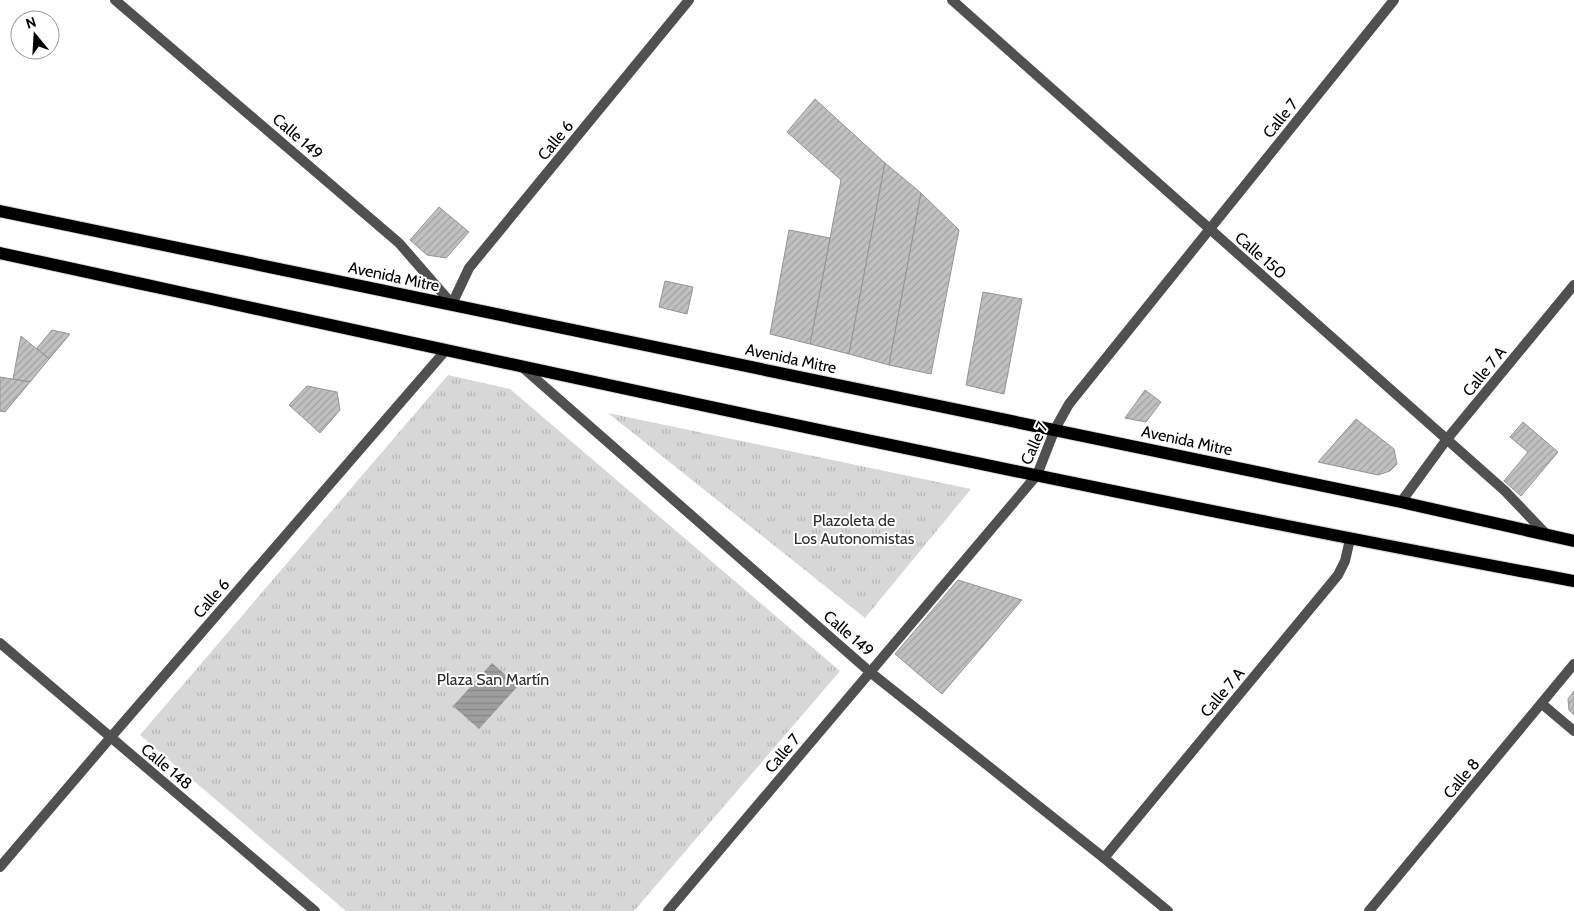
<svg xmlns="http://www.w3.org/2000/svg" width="1574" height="911" font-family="Cabin,sans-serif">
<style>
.grass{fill:url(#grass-tufts)}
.water{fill:url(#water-rules)}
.building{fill:url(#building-hatch);stroke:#949494}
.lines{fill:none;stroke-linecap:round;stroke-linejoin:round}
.primary-casing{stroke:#dbdbdb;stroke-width:14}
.street{stroke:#505050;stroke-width:10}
.primary{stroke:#000;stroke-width:12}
.labels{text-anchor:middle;stroke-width:4;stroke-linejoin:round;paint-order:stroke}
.street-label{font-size:16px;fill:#000;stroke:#fff}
.park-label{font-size:16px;fill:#2e2e2e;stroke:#fff}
</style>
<defs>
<pattern id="grass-tufts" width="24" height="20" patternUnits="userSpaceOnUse" patternTransform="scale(1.25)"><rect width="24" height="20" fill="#d7d7d7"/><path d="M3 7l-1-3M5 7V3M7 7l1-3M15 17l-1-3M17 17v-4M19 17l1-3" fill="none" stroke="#b7b7b7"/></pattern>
<pattern id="water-rules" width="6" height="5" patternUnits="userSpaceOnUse" patternTransform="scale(1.25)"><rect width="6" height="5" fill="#9e9e9e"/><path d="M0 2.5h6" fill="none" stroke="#868686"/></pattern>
<pattern id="building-hatch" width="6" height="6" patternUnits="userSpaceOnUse" patternTransform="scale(1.25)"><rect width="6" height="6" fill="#c0c0c0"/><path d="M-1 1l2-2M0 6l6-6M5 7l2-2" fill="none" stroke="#a3a3a3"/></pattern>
</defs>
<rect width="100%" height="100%" fill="#fff"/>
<!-- grass -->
<g class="grass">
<polygon points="448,375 510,389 840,671 634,911 346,911 140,735"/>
<polygon points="608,413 971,489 865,618"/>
</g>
<!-- water -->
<polygon class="water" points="492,663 518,686 479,729 453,706"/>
<!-- building -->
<g class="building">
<polygon points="815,99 885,163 849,354 810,344 841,180 787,132"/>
<polygon points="885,163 921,193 889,365 849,354"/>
<polygon points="921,193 959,230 931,374 889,365"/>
<polygon points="439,207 469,232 446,258 427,255 410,240"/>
<polygon points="789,230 830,238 810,344 770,334"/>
<polygon points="665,281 693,287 687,314 659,307"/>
<polygon points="983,292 1022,299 1004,394 966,385"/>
<polygon points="52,330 70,334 49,359 37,348"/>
<polygon points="21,336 49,359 30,382 13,379"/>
<polygon points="0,377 30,382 5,412 0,411"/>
<polygon points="307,386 337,392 340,410 320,433 289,405"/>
<polygon points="1145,390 1161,402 1146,422 1125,418"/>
<polygon points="1356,419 1394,449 1397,464 1390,471 1378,475 1318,462"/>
<polygon points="1523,422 1558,452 1521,496 1504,481 1528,452 1510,437"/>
<polygon points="958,580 1022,600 942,694 895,654"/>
<polygon points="1574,691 1574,715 1569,710 1568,699"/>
</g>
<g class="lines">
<!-- primary casing -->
<g class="primary-casing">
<g id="primary">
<polyline points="0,211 1401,502 1574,541"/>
<path d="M0 253C524 367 1047 483 1574 581"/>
</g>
</g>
<!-- street -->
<g class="street">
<polyline points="115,0 399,243 452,304 469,268 689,0"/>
<polyline points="952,0 1505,491 1547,535"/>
<polyline points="521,366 870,672 1104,858 1168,911"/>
<polyline points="1401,502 1447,439 1574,285"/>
<polyline points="0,643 315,911"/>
<polyline points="1542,704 1574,731"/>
<polyline points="1104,858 1338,575 1345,561 1350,539"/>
<polyline points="0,867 111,737 446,350"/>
<polyline points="668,911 1037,475 1055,429 1069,404 1394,0"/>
<polyline points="1369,911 1574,664"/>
</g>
<!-- primary -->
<use href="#primary" class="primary"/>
</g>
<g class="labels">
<!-- street labels -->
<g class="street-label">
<text transform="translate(1280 118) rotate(-51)" y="6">Calle 7</text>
<text transform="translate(298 136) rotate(41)" y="6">Calle 149</text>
<text transform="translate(555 140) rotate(-51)" y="6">Calle 6</text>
<text transform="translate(1261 255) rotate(41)" y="6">Calle 150</text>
<text transform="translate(394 276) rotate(12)" y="6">Avenida Mitre</text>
<text transform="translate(791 358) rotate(12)" y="6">Avenida Mitre</text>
<text transform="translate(1484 371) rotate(-51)" y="6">Calle 7 A</text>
<text transform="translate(1187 440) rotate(12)" y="6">Avenida Mitre</text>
<text transform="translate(1034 443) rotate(-66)" y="6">Calle 7</text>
<text transform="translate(211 598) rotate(-49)" y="6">Calle 6</text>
<text transform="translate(849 633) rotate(41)" y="6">Calle 149</text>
<text transform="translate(1222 692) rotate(-50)" y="6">Calle 7 A</text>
<text transform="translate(782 753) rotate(-50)" y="6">Calle 7</text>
<text transform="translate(167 766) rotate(40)" y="6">Calle 148</text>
<text transform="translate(1461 778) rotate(-50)" y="6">Calle 8</text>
</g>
<!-- park labels -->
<g class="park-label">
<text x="854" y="526">Plazoleta de<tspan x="854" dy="18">Los Autonomistas</tspan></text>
<text x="493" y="685">Plaza San Martín</text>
</g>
</g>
<!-- north arrow -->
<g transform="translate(35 35) rotate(342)"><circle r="24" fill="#ffffff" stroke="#999999"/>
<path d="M0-4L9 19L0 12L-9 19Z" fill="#000000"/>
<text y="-8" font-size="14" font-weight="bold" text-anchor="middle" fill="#000000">N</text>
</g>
</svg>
